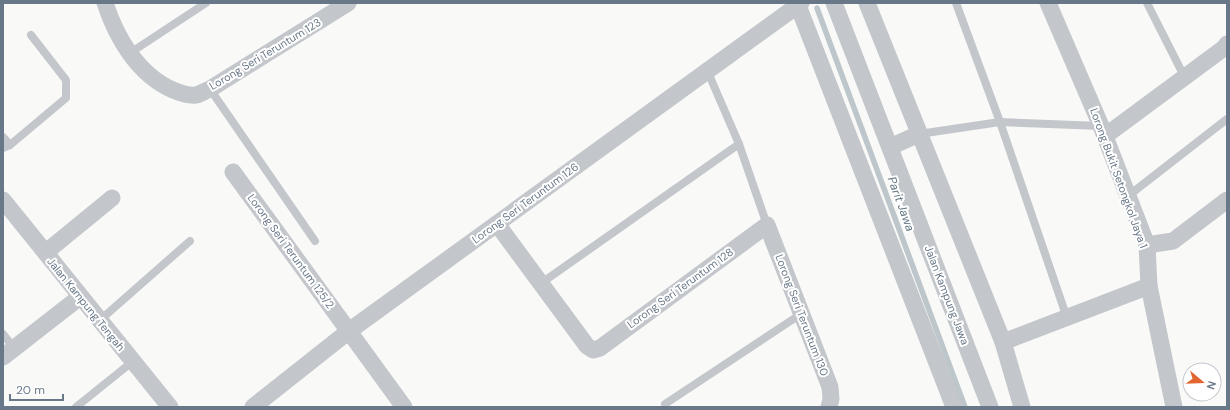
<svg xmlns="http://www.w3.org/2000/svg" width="1230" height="410" font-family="'DM Sans',sans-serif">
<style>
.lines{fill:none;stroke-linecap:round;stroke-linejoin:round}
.stream{stroke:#bcc6cb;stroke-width:5.5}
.lane{stroke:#c3c6cb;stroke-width:8}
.street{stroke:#c3c6cb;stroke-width:17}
.labels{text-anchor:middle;stroke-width:4;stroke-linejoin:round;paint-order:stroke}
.street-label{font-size:11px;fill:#697888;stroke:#fff}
.water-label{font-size:12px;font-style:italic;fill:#657883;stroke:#fff}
</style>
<rect width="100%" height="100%" fill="#f9f9f7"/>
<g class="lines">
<!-- stream -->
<polyline class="stream" points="817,8 965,407"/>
<!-- lane -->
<g class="lane">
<polyline points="956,3 1000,122 1067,318"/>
<polyline points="1147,3 1185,78"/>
<polyline points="130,53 206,3"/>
<polyline points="707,70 739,144 767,225"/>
<polyline points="210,89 315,241"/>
<polyline points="919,134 1000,122 1101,126"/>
<polyline points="3,137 10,145"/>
<polyline points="3,148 10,145 66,98 66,80 31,35"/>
<polyline points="1128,196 1227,119"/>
<polyline points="540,284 739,144"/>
<polyline points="99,321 190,241"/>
<polyline points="3,334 14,348"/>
<polyline points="665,404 801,314"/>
<polyline points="76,407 132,362"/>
</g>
<!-- street -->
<g class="street">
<path d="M105 3C116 37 138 75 173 90 180 93 188 96 196 95 201 94 206 90 210 89L348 3"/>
<polyline points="797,3 954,407"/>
<polyline points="834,3 990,407"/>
<polyline points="867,3 1003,342 1022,407"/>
<polyline points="1048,3 1101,126 1147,245 1149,286 1174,407"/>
<polyline points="1105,136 1224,48 1227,44"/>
<polyline points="890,147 919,134"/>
<polyline points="233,172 404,407"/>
<polyline points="3,200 170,407"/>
<polyline points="497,224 587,346 593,350 600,348 767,225 830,387 831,399 829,407"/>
<polyline points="1147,245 1173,241 1227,200"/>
<polyline points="46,252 112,198"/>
<polyline points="1003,342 1149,286"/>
<polyline points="3,357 80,297"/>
<polyline points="253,407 349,331 801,3"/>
</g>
</g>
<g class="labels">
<!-- street labels -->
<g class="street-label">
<text transform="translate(265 54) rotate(-31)" y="4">Lorong Seri Teruntum 123</text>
<text transform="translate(1119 178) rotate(70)" y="4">Lorong Bukit Setongkol Jaya 1</text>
<text transform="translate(525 203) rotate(-36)" y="4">Lorong Seri Teruntum 126</text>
<text transform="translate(291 251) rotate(54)" y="4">Lorong Seri Teruntum 125/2</text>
<text transform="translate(680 288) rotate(-36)" y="4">Lorong Seri Teruntum 128</text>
<text transform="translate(947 295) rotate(69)" y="4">Jalan Kampung Jawa</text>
<text transform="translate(86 304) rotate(51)" y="4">Jalan Kampung Tengah</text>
<text transform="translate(802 315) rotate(69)" y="4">Lorong Seri Teruntum 130</text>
</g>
<!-- water labels -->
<g class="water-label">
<text transform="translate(901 204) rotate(70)" y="4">Parit Jawa</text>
</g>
</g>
<!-- border -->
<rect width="1230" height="410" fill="none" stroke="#697888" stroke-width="8"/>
<!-- north arrow -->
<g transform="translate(1202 382) rotate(109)"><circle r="19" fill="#ffffff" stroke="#c3c9cf"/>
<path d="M0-3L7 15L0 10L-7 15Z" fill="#e1652f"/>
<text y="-6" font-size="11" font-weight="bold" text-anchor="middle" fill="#697888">N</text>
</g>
<!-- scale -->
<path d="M10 394v6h53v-6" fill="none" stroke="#697888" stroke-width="2"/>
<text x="16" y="394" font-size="12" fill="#697888" stroke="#ffffff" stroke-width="3" paint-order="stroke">20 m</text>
</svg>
